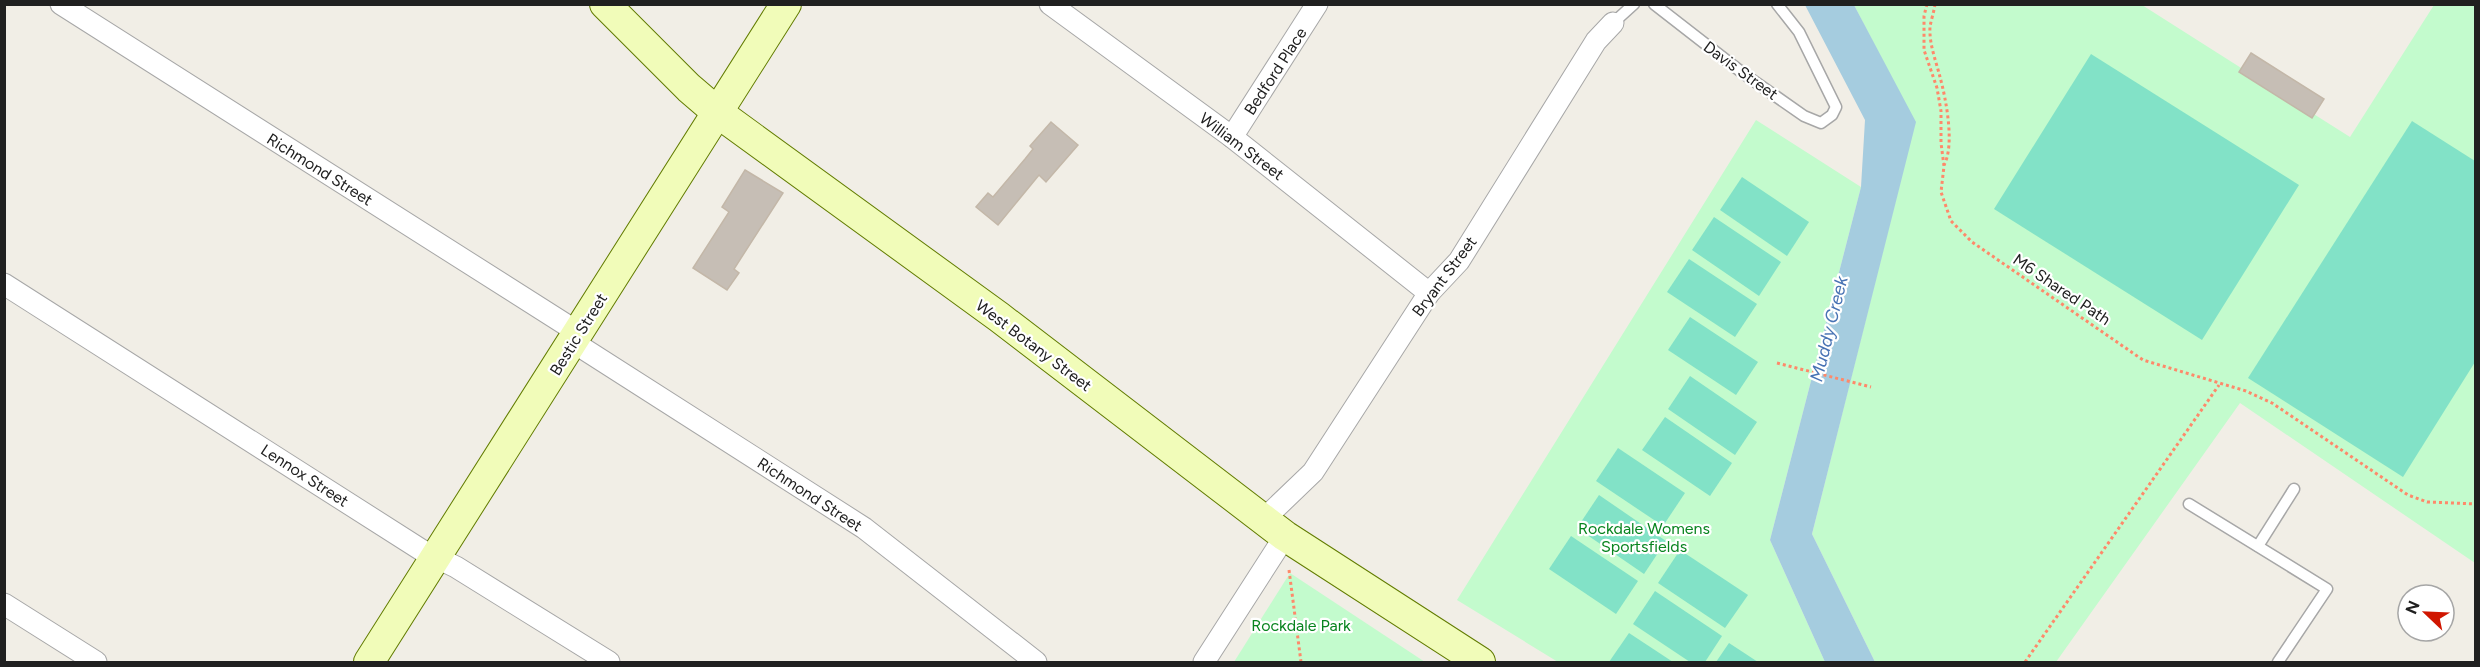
<svg xmlns="http://www.w3.org/2000/svg" width="2480" height="667" font-family="Figtree,sans-serif">
<style>
.park{fill:#c3fbcd}
.pitch{fill:#82e2c7}
.water{fill:#a5ccdf}
.building{fill:#c6beb5;stroke:#c3b7a8;stroke-width:1.5}
.lines{fill:none;stroke-linecap:round;stroke-linejoin:round}
.lane-casing{stroke:#a7a7a7;stroke-width:13}
.street-casing{stroke:#a7a7a7;stroke-width:23}
.secondary-casing{stroke:#627c01;stroke-width:32}
.path{stroke:#fe896a;stroke-width:3;stroke-dasharray:3 3;stroke-linecap:butt}
.lane{stroke:#fff;stroke-width:10}
.street{stroke:#fff;stroke-width:21}
.secondary{stroke:#f1fcb9;stroke-width:30}
.labels{text-anchor:middle;stroke-width:4.5;stroke-linejoin:round;paint-order:stroke}
.street-label{font-size:16px;fill:#202020;stroke:#fff}
.park-label{font-size:16px;fill:#08841f;stroke:#fff}
.water-label{font-size:18px;font-style:italic;fill:#4873b4;stroke:#fff}
</style>
<rect width="100%" height="100%" fill="#f1eee6"/>
<!-- park -->
<g class="park">
<polygon points="1854,5 2142,5 2350,137 2434,5 2475,5 2475,563 2240,403 2056,662 1875,662 1812,534 1915,123"/>
<polygon points="1756,120 1861,187 1770,540 1825,662 1558,662 1457,600"/>
<polygon points="1290,573 1425,662 1234,662"/>
</g>
<!-- pitch -->
<g class="pitch">
<polygon points="2091,54 2299,185 2202,340 1994,209"/>
<polygon points="2412,121 2475,161 2475,362 2403,477 2248,378"/>
<polygon points="1742,177 1809,222 1787,256 1720,210"/>
<polygon points="1714,217 1781,262 1759,296 1692,250"/>
<polygon points="1689,259 1757,304 1735,337 1667,292"/>
<polygon points="1690,317 1758,362 1736,395 1668,350"/>
<polygon points="1690,376 1757,422 1735,455 1668,409"/>
<polygon points="1665,417 1732,463 1710,496 1642,450"/>
<polygon points="1618,448 1685,493 1663,526 1596,481"/>
<polygon points="1599,495 1666,541 1644,574 1577,528"/>
<polygon points="1571,536 1638,581 1616,614 1549,569"/>
<polygon points="1680,550 1748,595 1725,628 1658,583"/>
<polygon points="1655,591 1722,636 1705,662 1690,662 1633,624"/>
<polygon points="1629,633 1673,662 1609,662"/>
<polygon points="1729,643 1758,662 1716,662"/>
</g>
<!-- water -->
<polygon class="water" points="1805,5 1854,5 1916,122 1812,534 1875,662 1825,662 1770,540 1861,187 1865,120"/>
<!-- building -->
<g class="building">
<polygon points="2251,53 2324,99 2312,118 2239,72"/>
<polygon points="1051,122 1078,145 1046,182 1039,175 998,225 976,207 988,193 993,197 1025,159 1033,149 1030,146"/>
<polygon points="745,170 783,193 734,269 739,273 727,290 693,268 729,212 722,207"/>
</g>
<g class="lines">
<!-- lane casing -->
<g class="lane-casing">
<g id="lane">
<polyline points="1654,4 1744,74 1804,116 1821,123 1832,115 1836,107 1799,32 1777,4"/>
<polyline points="1613,23 1634,4"/>
<polyline points="2189,504 2327,589 2278,662"/>
<polyline points="2258,546 2294,489"/>
</g>
</g>
<!-- street casing -->
<g class="street-casing">
<g id="street">
<polyline points="61,4 579,333"/>
<polyline points="1050,4 1232,137 1429,293"/>
<polyline points="1232,137 1317,4"/>
<polyline points="4,284 423,551 456,567 609,662"/>
<polyline points="573,342 864,528 1036,662"/>
<polyline points="1263,520 1313,472 1429,293 1459,261 1596,41 1613,23"/>
<polyline points="4,604 96,662"/>
<polyline points="1204,662 1285,536"/>
</g>
</g>
<!-- secondary casing -->
<g class="secondary-casing">
<g id="secondary">
<polyline points="605,4 689,88 717,112 999,317 1285,536 1480,662"/>
<polyline points="369,662 786,4"/>
</g>
</g>
<!-- path -->
<g class="path">
<polyline points="1927,4 1924,16 1924,50 1937,88 1941,111 1941,143 1944,166 1941,192 1951,221 1972,242 2143,360 2246,391 2272,403 2408,495 2427,502 2476,504"/>
<path d="M1935 4C1934 12 1931 20 1930 27 1929 44 1936 61 1940 77 1946 99 1955 145 1944 165"/>
<polyline points="1777,363 1871,387"/>
<polyline points="1289,570 1301,662"/>
<polyline points="2025,662 2219,385"/>
</g>
<!-- lane -->
<use href="#lane" class="lane"/>
<!-- street -->
<use href="#street" class="street"/>
<!-- secondary -->
<use href="#secondary" class="secondary"/>
</g>
<g class="labels">
<!-- street labels -->
<g class="street-label">
<text transform="translate(1741 70) rotate(36)" y="6">Davis Street</text>
<text transform="translate(1275 71) rotate(-57)" y="6">Bedford Place</text>
<text transform="translate(1242 146) rotate(37)" y="6">William Street</text>
<text transform="translate(320 169) rotate(32)" y="6">Richmond Street</text>
<text transform="translate(1444 276) rotate(-53)" y="6">Bryant Street</text>
<text transform="translate(2062 289) rotate(34)" y="6">M6 Shared Path</text>
<text transform="translate(578 334) rotate(-58)" y="6">Bestic Street</text>
<text transform="translate(1034 345) rotate(37)" y="6">West Botany Street</text>
<text transform="translate(305 475) rotate(33)" y="6">Lennox Street</text>
<text transform="translate(810 494) rotate(33)" y="6">Richmond Street</text>
</g>
<!-- park labels -->
<g class="park-label">
<text x="1644" y="534">Rockdale Womens<tspan x="1644" dy="18">Sportsfields</tspan></text>
<text x="1301" y="631">Rockdale Park</text>
</g>
<!-- water labels -->
<g class="water-label">
<text transform="translate(1829 329) rotate(-76)" y="6">Muddy Creek</text>
</g>
</g>
<!-- border -->
<rect width="2480" height="667" fill="none" stroke="#202020" stroke-width="12"/>
<!-- north arrow -->
<g transform="translate(2426 613) rotate(293)"><circle r="28" fill="#ffffff" stroke="#a6a6a6" stroke-width="1.5"/>
<path d="M0-4.5L10 22L0 15L-10 22Z" fill="#d01600"/>
<text y="-9" font-size="16" font-weight="bold" text-anchor="middle" fill="#202020">N</text>
</g>
</svg>
